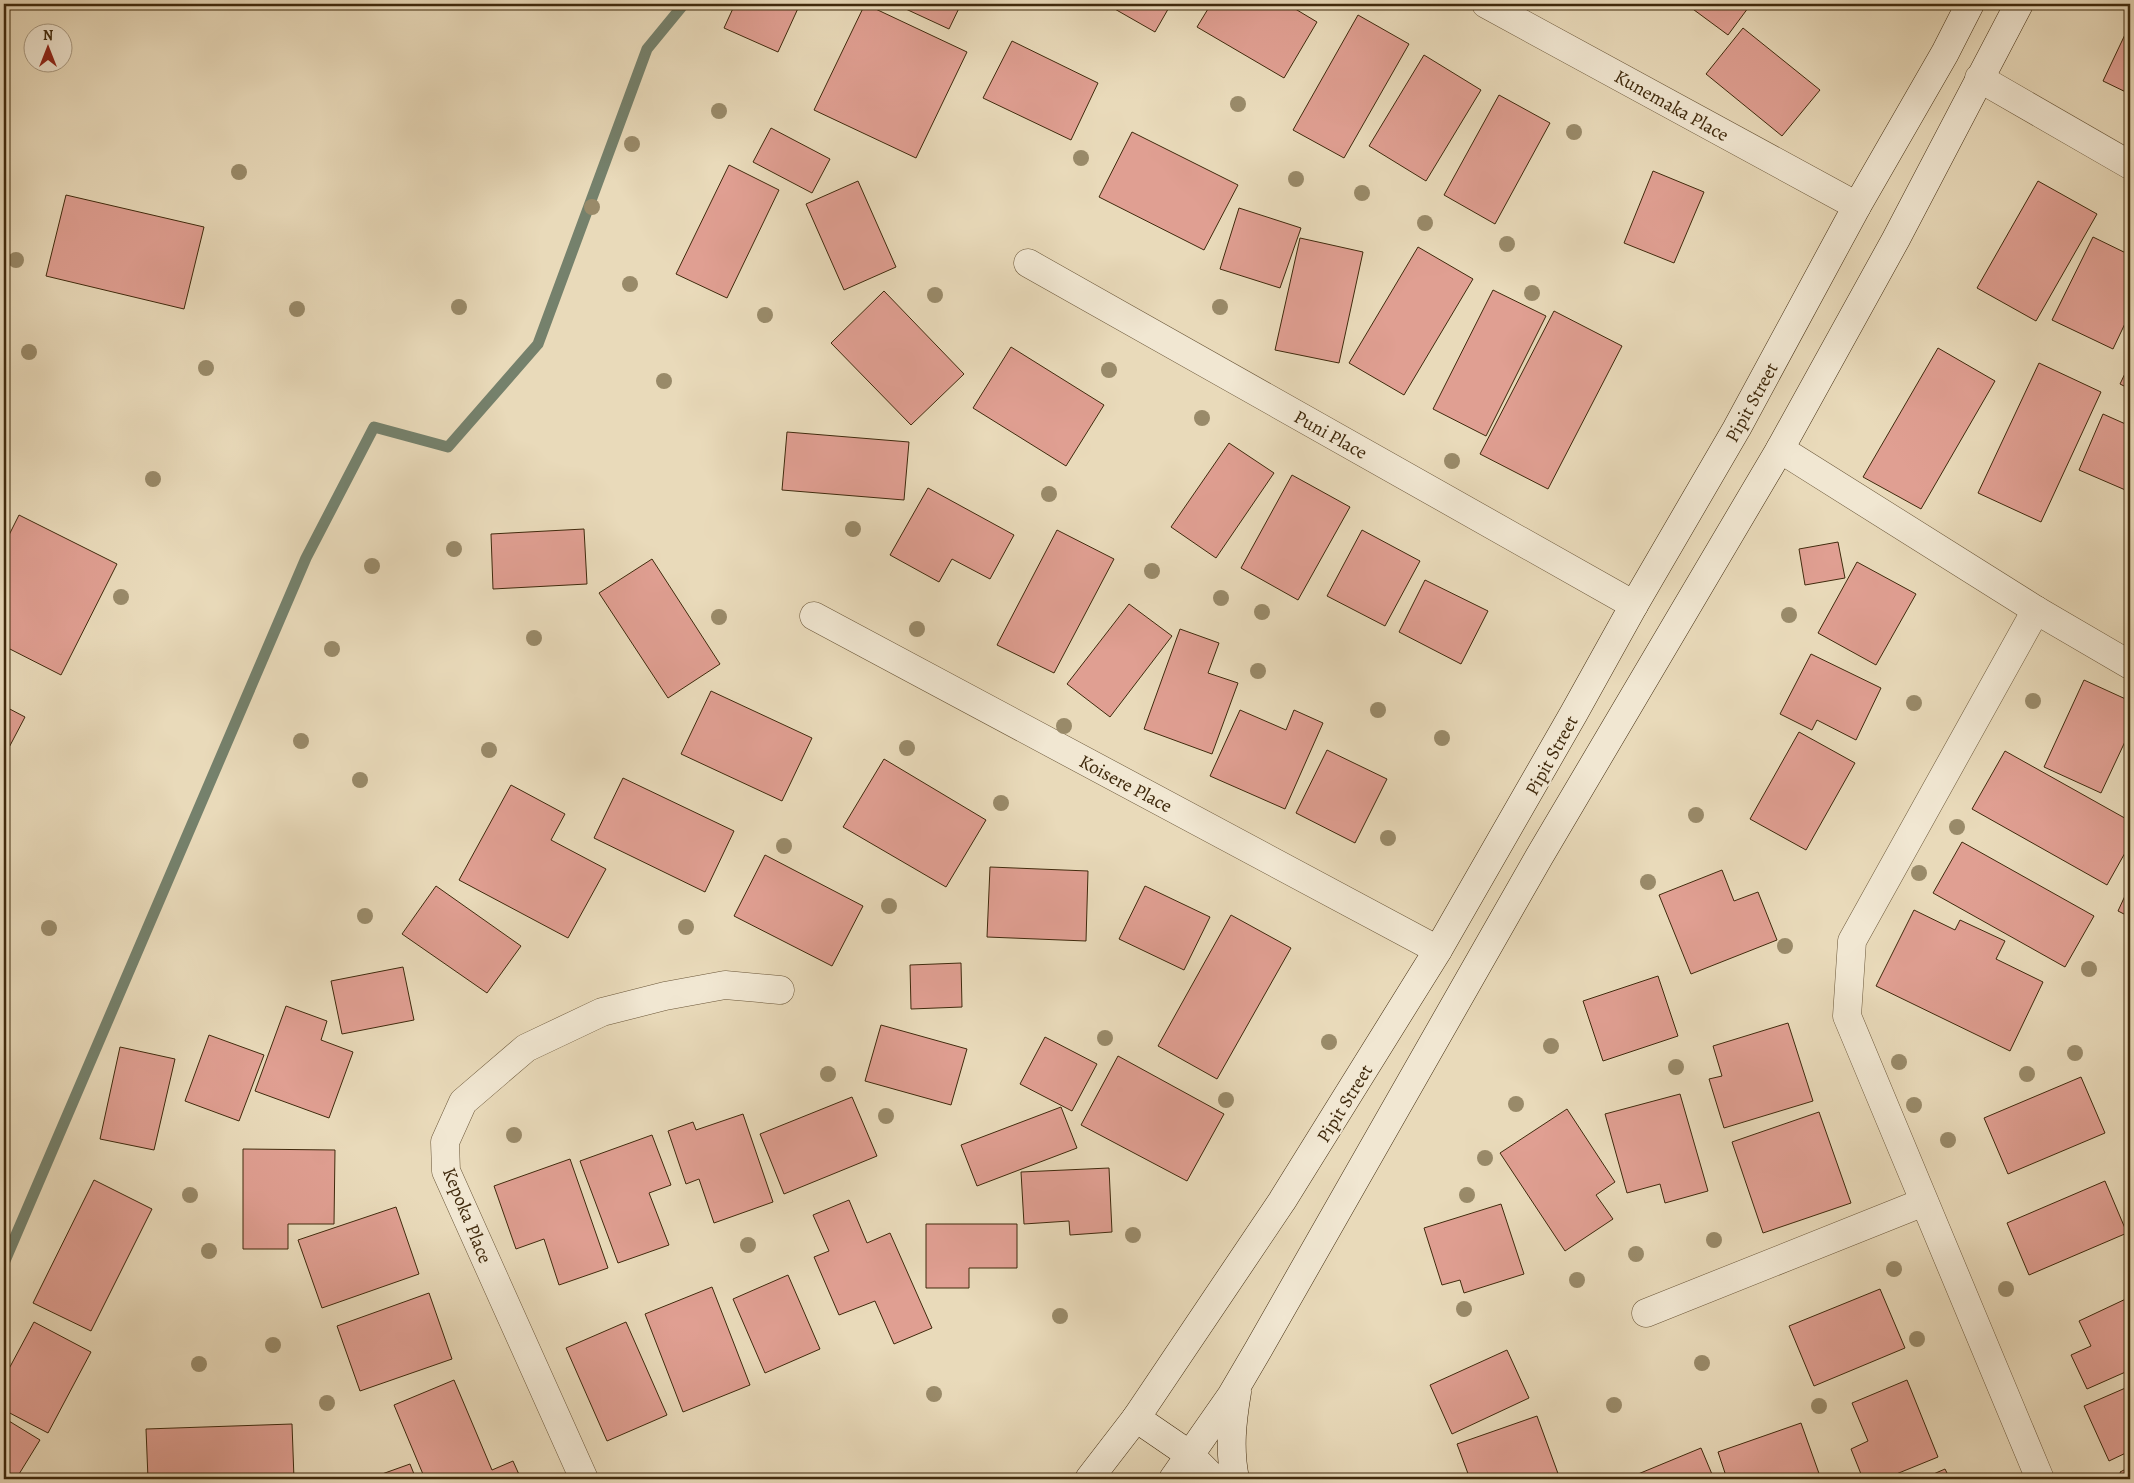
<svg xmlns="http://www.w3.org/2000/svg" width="2134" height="1483" font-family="Alegreya,serif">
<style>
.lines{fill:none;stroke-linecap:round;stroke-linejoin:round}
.stream{stroke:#75816c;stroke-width:11}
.building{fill:#e09f92;stroke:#402a0d}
.street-casing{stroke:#6a5638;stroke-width:29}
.secondary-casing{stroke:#402a0d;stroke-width:29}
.street{stroke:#f1e7d2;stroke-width:28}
.secondary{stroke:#f1e7d2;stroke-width:28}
.tree{fill:#998a69}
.labels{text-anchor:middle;stroke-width:4;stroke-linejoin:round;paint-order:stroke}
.street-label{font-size:19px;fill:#402a0d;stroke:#f1e7d2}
</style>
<rect width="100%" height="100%" fill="#e9daba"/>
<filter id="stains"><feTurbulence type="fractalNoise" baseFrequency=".004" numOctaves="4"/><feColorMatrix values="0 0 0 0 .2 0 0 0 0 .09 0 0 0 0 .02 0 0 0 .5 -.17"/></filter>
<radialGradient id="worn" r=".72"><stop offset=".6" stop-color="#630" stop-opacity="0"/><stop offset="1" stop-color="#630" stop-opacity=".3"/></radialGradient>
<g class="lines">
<!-- stream -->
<polyline class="stream" points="4,1263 306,558 374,427 448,447 538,344 647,49 684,4"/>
</g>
<!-- building -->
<g class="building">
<polygon points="735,4 800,4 778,52 724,28"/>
<polygon points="865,4 967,52 916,158 814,110"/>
<polygon points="895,4 961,4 949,29"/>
<polygon points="1106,4 1171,4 1155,32"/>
<polygon points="1211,4 1287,4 1317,22 1284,78 1197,27"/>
<polygon points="1686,4 1751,4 1728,35"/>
<polygon points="1358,15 1409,44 1344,158 1293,130"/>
<polygon points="2130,24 2130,94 2103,81"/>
<polygon points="1743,28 1820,90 1782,136 1706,74"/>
<polygon points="1012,41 1098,83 1071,140 983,98"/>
<polygon points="1424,55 1481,90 1426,181 1369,146"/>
<polygon points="1499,95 1550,123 1495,224 1444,195"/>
<polygon points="771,128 830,159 812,193 753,162"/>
<polygon points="1132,132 1238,185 1204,250 1099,197"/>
<polygon points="729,165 779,190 727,298 676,274"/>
<polygon points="1653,171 1704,192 1674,263 1624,243"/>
<polygon points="858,181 896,267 844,290 806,204"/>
<polygon points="2038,181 2097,214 2036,321 1977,288"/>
<polygon points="66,195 204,227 184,309 46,276"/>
<polygon points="1239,208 1301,228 1280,288 1220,269"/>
<polygon points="2093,237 2130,255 2130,313 2113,349 2052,320"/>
<polygon points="1300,238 1363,252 1339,363 1275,350"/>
<polygon points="1418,247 1473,279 1404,395 1349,363"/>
<polygon points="1493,290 1546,316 1486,436 1433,409"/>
<polygon points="884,291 964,374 911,425 831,343"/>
<polygon points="1554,311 1622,346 1548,489 1480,454"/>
<polygon points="1011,347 1104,405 1066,466 973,408"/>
<polygon points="1938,348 1995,381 1921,509 1863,477"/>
<polygon points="2039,363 2101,392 2041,522 1978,493"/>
<polygon points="2130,363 2130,389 2120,384"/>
<polygon points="2103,414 2130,426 2130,492 2079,470"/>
<polygon points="787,432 909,442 904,500 782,490"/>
<polygon points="1229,443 1274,473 1216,558 1171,527"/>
<polygon points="1292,475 1350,507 1298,600 1241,568"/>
<polygon points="928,488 1014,535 990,579 952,559 939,582 890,555"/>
<polygon points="19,515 117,564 61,675 4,646 4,545"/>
<polygon points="584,529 587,584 493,589 491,534"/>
<polygon points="1057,530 1114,559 1054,673 997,645"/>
<polygon points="1362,530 1420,561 1385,626 1327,596"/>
<polygon points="1838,542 1845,578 1805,585 1799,549"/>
<polygon points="652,559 720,664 668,698 599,593"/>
<polygon points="1857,562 1916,594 1876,665 1818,633"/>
<polygon points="1425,580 1488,611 1461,664 1399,632"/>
<polygon points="1129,604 1172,636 1110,717 1067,684"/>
<polygon points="1180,629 1219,643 1208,673 1238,683 1212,754 1144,729"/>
<polygon points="1811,654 1881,688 1856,740 1817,720 1812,730 1780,714"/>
<polygon points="2084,680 2130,701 2130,731 2101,793 2044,767"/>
<polygon points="711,691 812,738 782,801 681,754"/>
<polygon points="4,706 25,717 4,757"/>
<polygon points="1240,710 1286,730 1294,710 1323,723 1285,809 1210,776"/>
<polygon points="1799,732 1855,763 1806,850 1750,819"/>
<polygon points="1327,750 1387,779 1355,843 1296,813"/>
<polygon points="2005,751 2130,821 2130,844 2107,885 1972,809"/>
<polygon points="884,759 986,820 946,887 843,827"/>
<polygon points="623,778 734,831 705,892 594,838"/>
<polygon points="511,785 565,814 551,840 606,869 568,938 459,880"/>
<polygon points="1962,842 2094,916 2065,967 1933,893"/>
<polygon points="765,855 863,906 832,966 734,916"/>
<polygon points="990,867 1088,871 1086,941 987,937"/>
<polygon points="1722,870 1734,901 1758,892 1777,940 1691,974 1659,895"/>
<polygon points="2130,885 2130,917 2118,911"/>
<polygon points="436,886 521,946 487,993 402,934"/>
<polygon points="1145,886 1210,917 1184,970 1119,939"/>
<polygon points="1914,910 1955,930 1960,920 2005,941 1996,959 2043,982 2010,1051 1876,986"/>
<polygon points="1231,915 1291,948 1217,1079 1158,1046"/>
<polygon points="961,963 962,1007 911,1009 910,965"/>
<polygon points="403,967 414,1020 342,1034 331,981"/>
<polygon points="1658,976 1678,1036 1603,1061 1583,1001"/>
<polygon points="286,1006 327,1021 321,1040 353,1052 329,1118 255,1091"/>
<polygon points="1788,1023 1813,1101 1724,1128 1709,1079 1722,1076 1713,1046"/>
<polygon points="881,1025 967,1049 951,1105 865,1081"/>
<polygon points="209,1035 264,1055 239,1121 185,1101"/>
<polygon points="1045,1037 1097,1064 1072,1111 1020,1084"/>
<polygon points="120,1047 175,1059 154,1150 100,1139"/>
<polygon points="1118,1056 1224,1114 1187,1181 1081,1125"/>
<polygon points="2081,1077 2105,1133 2008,1174 1984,1118"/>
<polygon points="1680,1094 1708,1191 1665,1203 1660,1184 1627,1193 1605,1114"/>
<polygon points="852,1097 877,1156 784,1194 760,1134"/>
<polygon points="1061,1107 1077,1148 977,1186 961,1145"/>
<polygon points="1567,1109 1615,1182 1596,1195 1613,1219 1565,1251 1500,1153"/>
<polygon points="1819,1112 1851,1203 1763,1233 1732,1142"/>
<polygon points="743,1114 773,1202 714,1223 699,1179 686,1184 668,1131 693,1122 696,1130"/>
<polygon points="652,1135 671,1185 649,1193 669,1245 618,1263 580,1161"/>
<polygon points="243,1149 335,1150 334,1224 288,1224 288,1249 243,1249"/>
<polygon points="570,1159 608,1268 559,1285 544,1239 516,1249 494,1186"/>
<polygon points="1109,1168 1112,1232 1070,1235 1069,1221 1024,1224 1021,1172"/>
<polygon points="94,1180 152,1209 91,1331 33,1303"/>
<polygon points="2105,1181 2127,1233 2029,1275 2007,1223"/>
<polygon points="849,1200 867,1243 890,1233 932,1328 894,1344 875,1301 839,1315 814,1257 829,1251 813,1215"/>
<polygon points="1501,1204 1524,1274 1464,1293 1460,1280 1442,1285 1424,1228"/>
<polygon points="396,1207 419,1274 322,1308 298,1240"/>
<polygon points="926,1224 1017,1224 1017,1268 969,1268 969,1288 926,1288"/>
<polygon points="788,1275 820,1349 765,1373 733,1299"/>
<polygon points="712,1287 750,1385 683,1412 645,1314"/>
<polygon points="1880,1289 1905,1348 1814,1386 1789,1326"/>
<polygon points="429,1293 452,1359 360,1391 337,1326"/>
<polygon points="2130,1297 2130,1370 2087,1389 2071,1355 2091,1346 2079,1321"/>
<polygon points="34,1322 91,1352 48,1433 4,1410 4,1378"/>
<polygon points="626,1322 667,1415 607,1441 566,1348"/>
<polygon points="1507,1350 1529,1398 1452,1434 1430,1385"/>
<polygon points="454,1380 492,1470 513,1461 521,1479 425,1479 394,1405"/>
<polygon points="1907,1380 1938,1457 1884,1479 1863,1479 1851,1449 1868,1441 1852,1403"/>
<polygon points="2130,1386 2130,1451 2109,1461 2084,1406"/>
<polygon points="1537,1416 1560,1479 1470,1479 1457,1444"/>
<polygon points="4,1418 40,1440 16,1479 4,1479"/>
<polygon points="1801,1423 1821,1479 1727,1479 1718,1452"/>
<polygon points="292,1424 294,1479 148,1479 146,1429"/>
<polygon points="1701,1448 1714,1479 1626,1479"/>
<polygon points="410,1464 416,1479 368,1479"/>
<polygon points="2130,1467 2130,1479 2123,1479 2120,1472"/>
<polygon points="1945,1469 1950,1479 1922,1479"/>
</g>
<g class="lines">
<!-- street casing -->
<g class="street-casing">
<g id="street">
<polyline points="1486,4 1857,206"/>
<polyline points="1979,78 2130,165"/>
<polyline points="1028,263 1634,605"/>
<polyline points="1780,449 2036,610 2130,665"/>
<polyline points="2036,610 1852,941 1847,1016 2040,1479"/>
<polyline points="814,616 1438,950"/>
<polyline points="1646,1313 1924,1202"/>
<polyline points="584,1479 446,1171 445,1142 463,1102 526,1048 602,1012 665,996 725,985 780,990"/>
</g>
</g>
<!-- secondary casing -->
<g class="secondary-casing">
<g id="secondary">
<polyline points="1136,1418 1190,1455 1214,1479"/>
<polyline points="1089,1479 1136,1418 1282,1201 1438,950 1574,713 1634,605 1737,428 1857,206 1945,53 1970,4"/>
<polyline points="1173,1479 1231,1396 1258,1350 1539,857 1780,449 1896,239 2019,4"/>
<path d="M1235 1479C1229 1449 1232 1422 1237 1392"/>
</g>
</g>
<!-- street -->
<use href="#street" class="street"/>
<!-- secondary -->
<use href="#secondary" class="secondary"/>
</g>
<!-- trees -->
<g class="tree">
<circle cx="1238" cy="104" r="8"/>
<circle cx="719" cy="111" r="8"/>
<circle cx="1574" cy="132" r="8"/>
<circle cx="632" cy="144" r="8"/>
<circle cx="1081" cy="158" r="8"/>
<circle cx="239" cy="172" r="8"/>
<circle cx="1296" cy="179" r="8"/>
<circle cx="1362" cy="193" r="8"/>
<circle cx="592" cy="207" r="8"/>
<circle cx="1425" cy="223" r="8"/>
<circle cx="1507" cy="244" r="8"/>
<circle cx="16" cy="260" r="8"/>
<circle cx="630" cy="284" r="8"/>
<circle cx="1532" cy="293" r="8"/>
<circle cx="935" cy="295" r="8"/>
<circle cx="459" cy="307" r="8"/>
<circle cx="1220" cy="307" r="8"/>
<circle cx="297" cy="309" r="8"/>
<circle cx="765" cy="315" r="8"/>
<circle cx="29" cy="352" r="8"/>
<circle cx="206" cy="368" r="8"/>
<circle cx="1109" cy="370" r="8"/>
<circle cx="664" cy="381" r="8"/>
<circle cx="1202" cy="418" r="8"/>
<circle cx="1452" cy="461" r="8"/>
<circle cx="153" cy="479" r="8"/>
<circle cx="1049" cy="494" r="8"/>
<circle cx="853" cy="529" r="8"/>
<circle cx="454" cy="549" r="8"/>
<circle cx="372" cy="566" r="8"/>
<circle cx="1152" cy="571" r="8"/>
<circle cx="121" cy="597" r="8"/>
<circle cx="1221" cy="598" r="8"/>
<circle cx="1262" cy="612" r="8"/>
<circle cx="1789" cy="615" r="8"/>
<circle cx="719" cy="617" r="8"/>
<circle cx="917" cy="629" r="8"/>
<circle cx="534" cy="638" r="8"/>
<circle cx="332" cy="649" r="8"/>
<circle cx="1258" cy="671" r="8"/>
<circle cx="2033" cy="701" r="8"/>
<circle cx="1914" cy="703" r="8"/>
<circle cx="1378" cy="710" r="8"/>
<circle cx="1064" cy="726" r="8"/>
<circle cx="1442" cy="738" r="8"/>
<circle cx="301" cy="741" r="8"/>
<circle cx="907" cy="748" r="8"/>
<circle cx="489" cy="750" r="8"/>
<circle cx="360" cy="780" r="8"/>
<circle cx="1001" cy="803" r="8"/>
<circle cx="1696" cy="815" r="8"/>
<circle cx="1957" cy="827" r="8"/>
<circle cx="1388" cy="838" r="8"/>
<circle cx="784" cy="846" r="8"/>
<circle cx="1919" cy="873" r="8"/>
<circle cx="1648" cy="882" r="8"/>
<circle cx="889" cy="906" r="8"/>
<circle cx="365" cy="916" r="8"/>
<circle cx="686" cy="927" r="8"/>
<circle cx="49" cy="928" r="8"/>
<circle cx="1785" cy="946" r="8"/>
<circle cx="2089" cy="969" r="8"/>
<circle cx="1105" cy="1038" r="8"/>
<circle cx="1329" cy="1042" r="8"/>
<circle cx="1551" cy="1046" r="8"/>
<circle cx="2075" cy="1053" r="8"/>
<circle cx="1899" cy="1062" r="8"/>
<circle cx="1676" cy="1067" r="8"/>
<circle cx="828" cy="1074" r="8"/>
<circle cx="2027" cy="1074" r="8"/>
<circle cx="1226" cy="1100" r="8"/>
<circle cx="1516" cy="1104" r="8"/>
<circle cx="1914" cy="1105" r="8"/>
<circle cx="886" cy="1116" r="8"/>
<circle cx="514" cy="1135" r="8"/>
<circle cx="1948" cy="1140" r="8"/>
<circle cx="1485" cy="1158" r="8"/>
<circle cx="190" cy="1195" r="8"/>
<circle cx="1467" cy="1195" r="8"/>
<circle cx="1133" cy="1235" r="8"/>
<circle cx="1714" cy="1240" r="8"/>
<circle cx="748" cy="1245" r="8"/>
<circle cx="209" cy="1251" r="8"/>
<circle cx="1636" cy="1254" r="8"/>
<circle cx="1894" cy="1269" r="8"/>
<circle cx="1577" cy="1280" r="8"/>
<circle cx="2006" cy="1289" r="8"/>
<circle cx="1464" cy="1309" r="8"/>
<circle cx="1060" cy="1316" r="8"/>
<circle cx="1917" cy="1339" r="8"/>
<circle cx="273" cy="1345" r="8"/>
<circle cx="1702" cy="1363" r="8"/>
<circle cx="199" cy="1364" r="8"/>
<circle cx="934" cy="1394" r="8"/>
<circle cx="327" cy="1403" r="8"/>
<circle cx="1614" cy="1405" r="8"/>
<circle cx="1819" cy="1406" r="8"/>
</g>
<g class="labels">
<!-- street labels -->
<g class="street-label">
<text transform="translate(1672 105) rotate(29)" y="7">Kunemaka Place</text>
<text transform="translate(1751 402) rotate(-61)" y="7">Pipit Street</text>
<text transform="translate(1331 434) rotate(29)" y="7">Puni Place</text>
<text transform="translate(1551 755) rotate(-61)" y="7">Pipit Street</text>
<text transform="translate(1126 783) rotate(28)" y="7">Koisere Place</text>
<text transform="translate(1344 1103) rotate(-58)" y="7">Pipit Street</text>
<text transform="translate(468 1215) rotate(68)" y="7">Kepoka Place</text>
</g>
</g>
<!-- margin -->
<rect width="2134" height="1483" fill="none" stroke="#e9daba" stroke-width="20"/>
<rect x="5" y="5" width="2124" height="1473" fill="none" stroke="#402a0d" stroke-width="2.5"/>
<rect x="10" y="10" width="2114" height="1463" fill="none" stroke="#402a0d"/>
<!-- north arrow -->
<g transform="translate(48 48)"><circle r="24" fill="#f1e7d2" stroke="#aa9b83"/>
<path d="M0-4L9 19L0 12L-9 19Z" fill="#8f2418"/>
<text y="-8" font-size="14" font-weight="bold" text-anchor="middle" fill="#402a0d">N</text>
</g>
<rect width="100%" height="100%" filter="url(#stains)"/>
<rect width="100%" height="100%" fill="url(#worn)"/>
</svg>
